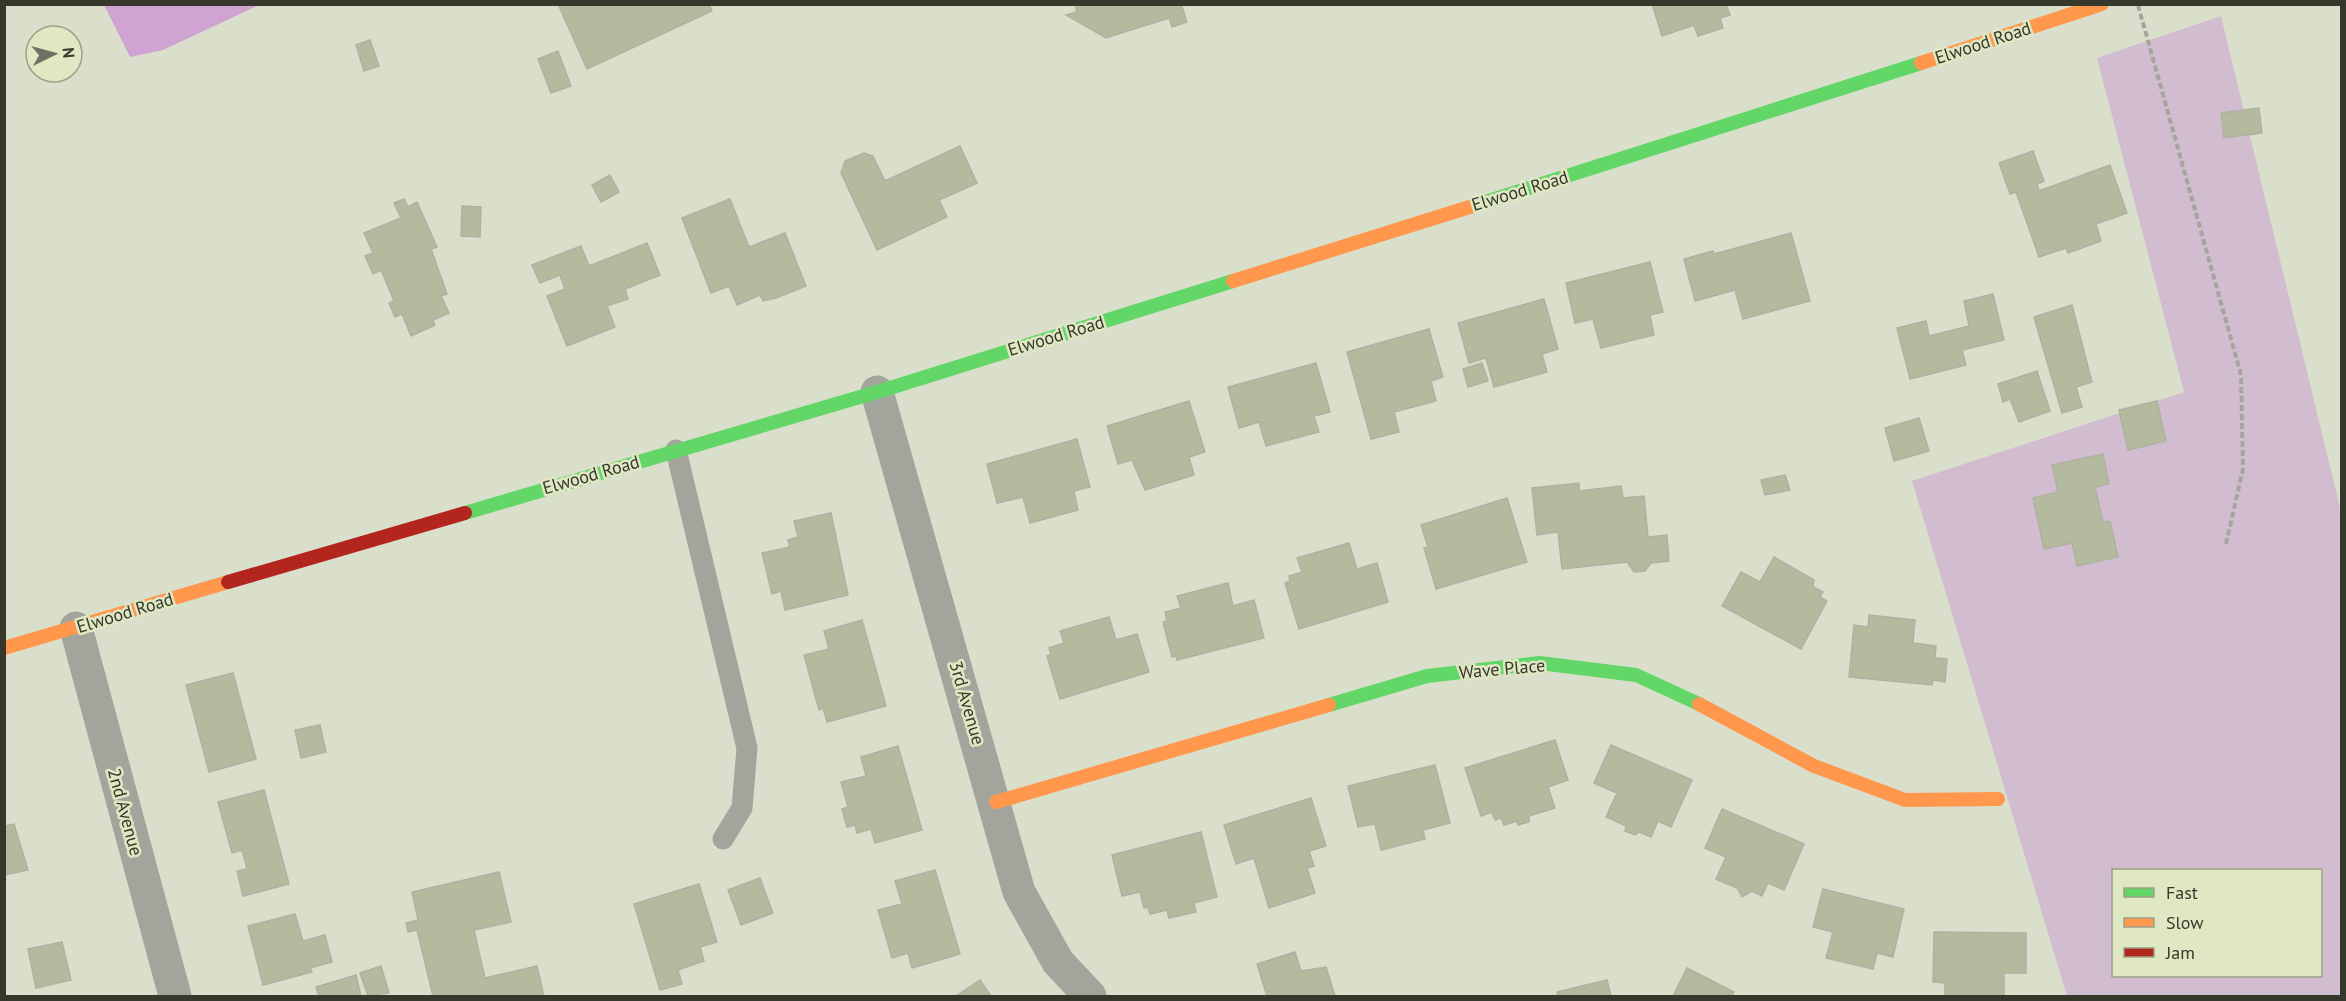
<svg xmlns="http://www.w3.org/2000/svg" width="2346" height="1001" font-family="'PT Sans',sans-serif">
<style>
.green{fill:#d1bdcf;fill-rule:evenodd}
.water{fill:#cfa4d3}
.building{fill:#b4ba9e;stroke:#afb2a3;stroke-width:1.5}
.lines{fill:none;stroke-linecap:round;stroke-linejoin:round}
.path{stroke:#a4a69c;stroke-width:4;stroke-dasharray:6 3;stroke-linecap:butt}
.lane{stroke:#a3a49c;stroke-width:21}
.street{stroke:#a3a49c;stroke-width:33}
.fast{stroke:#63d668;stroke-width:14}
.slow{stroke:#ff974d;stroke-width:14}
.jam{stroke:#b3261e;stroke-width:14}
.labels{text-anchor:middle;stroke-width:5;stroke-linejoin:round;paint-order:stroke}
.street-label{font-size:18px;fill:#35382a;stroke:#dfe7c3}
</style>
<rect width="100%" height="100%" fill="#dadfcb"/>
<!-- green -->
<path class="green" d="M2221 16 2341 512V996H2067L1912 481 2184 392 2097 58ZM2114 870H2320V976H2114Z"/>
<!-- water -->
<polygon class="water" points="104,5 259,5 163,50 130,57"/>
<!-- building -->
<g class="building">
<polygon points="558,4 709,4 712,11 587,69"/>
<polygon points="1075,4 1181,4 1187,22 1172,27 1169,18 1106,38 1066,15 1077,12"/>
<polygon points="1652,4 1726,4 1730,15 1720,18 1723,28 1698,36 1694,25 1662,36"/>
<polygon points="370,40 379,66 364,71 356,45"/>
<polygon points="558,51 571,86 551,93 538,59"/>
<polygon points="2259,108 2262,133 2224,138 2221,113"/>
<polygon points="960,146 977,183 939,200 947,217 877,250 841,173 845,161 864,153 873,156 885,181"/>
<polygon points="2033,151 2044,181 2037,184 2039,191 2110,165 2127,213 2096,224 2101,241 2068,253 2066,248 2039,257 2016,192 2010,194 1999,163"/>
<polygon points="610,175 619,192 601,202 592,185"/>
<polygon points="404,199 408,207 417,202 437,247 431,249 447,294 441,296 449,313 433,320 435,325 411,336 402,314 395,317 389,303 394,301 381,270 373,274 365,256 373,253 364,233 401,218 394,203"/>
<polygon points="730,199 749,247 785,233 806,286 776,298 763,301 760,295 737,305 729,286 711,293 682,218"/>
<polygon points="462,206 481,207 480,237 461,236"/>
<polygon points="1791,233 1810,301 1743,319 1735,290 1695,301 1684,259 1713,251 1714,254"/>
<polygon points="647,243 660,275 625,289 628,299 607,306 615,327 567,346 547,296 565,289 560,275 540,283 532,265 581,246 589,266"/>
<polygon points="1650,262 1663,312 1650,315 1654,335 1601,348 1593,319 1575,323 1566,283"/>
<polygon points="1993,294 2004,340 1962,350 1966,365 1910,379 1897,328 1926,321 1929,336 1969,326 1964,301"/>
<polygon points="1544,299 1558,349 1542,354 1547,372 1494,387 1486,358 1469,363 1458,323"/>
<polygon points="2072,305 2092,382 2076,387 2082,407 2062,413 2034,317"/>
<polygon points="1429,329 1443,377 1431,381 1436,401 1394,412 1399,432 1371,439 1347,352"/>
<polygon points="1316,363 1330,412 1314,416 1319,432 1266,446 1259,422 1239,428 1228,387"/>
<polygon points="1482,363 1488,381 1468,387 1463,369"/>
<polygon points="2037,371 2050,411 2019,422 2010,399 2003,402 1998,384"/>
<polygon points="1189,401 1205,452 1189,457 1194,475 1145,490 1132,460 1118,464 1107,426"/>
<polygon points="2157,401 2166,441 2128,450 2119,410"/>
<polygon points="1919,418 1929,451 1894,461 1885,428"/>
<polygon points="1077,439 1090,487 1074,491 1078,510 1030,523 1023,497 997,503 987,464"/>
<polygon points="2103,454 2109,484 2095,487 2103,522 2110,521 2118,557 2077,566 2072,543 2044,549 2033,498 2058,492 2052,465"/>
<polygon points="1785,475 1790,490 1765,495 1761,480"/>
<polygon points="1579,483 1579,491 1621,486 1623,498 1644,496 1648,537 1667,535 1669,561 1651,563 1645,571 1634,572 1627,562 1562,569 1558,532 1537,535 1532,488"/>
<polygon points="1507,498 1527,562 1436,589 1424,548 1428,547 1421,525"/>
<polygon points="831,513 848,595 785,610 781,591 772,594 762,553 790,547 788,540 798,537 794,521"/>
<polygon points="1349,543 1357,569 1377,563 1388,602 1299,629 1285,583 1290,581 1289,576 1302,572 1297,558"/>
<polygon points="1774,557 1814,580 1813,587 1823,592 1820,597 1827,601 1801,649 1722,606 1741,572 1760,582"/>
<polygon points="1228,583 1233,606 1254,600 1264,638 1177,660 1176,656 1172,657 1163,622 1167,621 1165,612 1181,608 1177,596"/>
<polygon points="1869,615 1915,620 1913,643 1936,646 1935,658 1947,659 1945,682 1933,680 1932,685 1849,677 1854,625 1868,627"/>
<polygon points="1109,617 1116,640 1137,634 1149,672 1060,699 1047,656 1051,655 1049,648 1064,643 1060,631"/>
<polygon points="862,620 886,706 827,722 823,708 819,710 804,655 829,649 824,631"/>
<polygon points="233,673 256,759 209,772 186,685"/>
<polygon points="320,725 326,752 301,758 295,730"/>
<polygon points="1555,740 1568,780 1548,787 1555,808 1529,816 1529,822 1518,825 1517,821 1504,825 1501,818 1495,820 1492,812 1481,816 1465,768"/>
<polygon points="1611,745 1692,780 1671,827 1658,821 1651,837 1639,832 1635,835 1625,831 1626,826 1606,817 1617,793 1594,783"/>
<polygon points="898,746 922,830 875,843 871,829 857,833 855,825 847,827 842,809 848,807 841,782 866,776 861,757"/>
<polygon points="1435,765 1450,823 1423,830 1425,839 1381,850 1375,824 1358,827 1348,786"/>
<polygon points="264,790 289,884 243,896 237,871 247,869 242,850 232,853 218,802"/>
<polygon points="1311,798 1326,846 1309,851 1314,866 1307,868 1315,893 1269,908 1254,858 1236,864 1224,825"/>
<polygon points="1722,809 1804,844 1784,890 1768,883 1762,896 1752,891 1742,897 1737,888 1716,879 1726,857 1705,848"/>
<polygon points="14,824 28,870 4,875 4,826"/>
<polygon points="1201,832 1217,897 1194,903 1196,912 1169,918 1167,910 1150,914 1148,907 1144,908 1140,892 1122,896 1112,855"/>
<polygon points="935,870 960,954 912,968 908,953 892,958 878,910 902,904 895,881"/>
<polygon points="499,872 511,922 474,930 485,978 537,966 544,996 433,996 417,930 408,932 406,923 418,920 412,892"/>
<polygon points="760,878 773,913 741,925 728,890"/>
<polygon points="699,884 717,942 700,947 704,961 678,970 682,984 660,990 634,904"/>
<polygon points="1823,889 1904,909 1893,957 1877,953 1873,969 1826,958 1833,932 1813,927"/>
<polygon points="295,914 303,941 325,935 332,962 310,968 312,972 263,985 248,926"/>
<polygon points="1934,932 2026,933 2026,973 2004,973 2004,996 1945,996 1945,983 1933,982"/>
<polygon points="62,942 71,980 36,988 28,949"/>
<polygon points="1295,952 1301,971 1326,967 1335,996 1267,996 1257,964"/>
<polygon points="381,966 389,993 368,996 360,973"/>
<polygon points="1687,968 1734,992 1731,996 1673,996"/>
<polygon points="356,975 361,996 319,996 316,987"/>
<polygon points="980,980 991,996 956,996"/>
<polygon points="1607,980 1611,996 1558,996 1557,992"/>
</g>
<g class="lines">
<!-- path -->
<polyline class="path" points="2138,5 2241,375 2243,469 2226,544"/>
<!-- lane -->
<polyline class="lane" points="676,450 747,748 742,808 723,839"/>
<!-- street -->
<g class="street">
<polyline points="877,392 1019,892 1058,962 1090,996"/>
<polyline points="76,628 175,996"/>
</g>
<!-- fast -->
<g class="fast">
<polyline points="1476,205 1921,63"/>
<polyline points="465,513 877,392 1233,281"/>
<polyline points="1329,705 1427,676 1540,663 1636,675 1699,704"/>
</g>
<!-- slow -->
<g class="slow">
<polyline points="1921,63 2102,4"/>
<polyline points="1233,281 1476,205"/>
<polyline points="4,648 228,582"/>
<polyline points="1699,704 1814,766 1905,800 1998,799"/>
<polyline points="996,802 1329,705"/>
</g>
<!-- jam -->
<polyline class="jam" points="228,582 465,513"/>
</g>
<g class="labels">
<!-- street labels -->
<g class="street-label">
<text transform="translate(1983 43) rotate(-18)" y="6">Elwood Road</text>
<text transform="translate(1520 191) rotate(-17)" y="6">Elwood Road</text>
<text transform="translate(1056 336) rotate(-17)" y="6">Elwood Road</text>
<text transform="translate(591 475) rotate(-16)" y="6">Elwood Road</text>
<text transform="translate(125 613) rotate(-17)" y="6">Elwood Road</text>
<text transform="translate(1502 669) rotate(-5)" y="6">Wave Place</text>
<text transform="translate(967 703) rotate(74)" y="6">3rd Avenue</text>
<text transform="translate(125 812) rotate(75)" y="6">2nd Avenue</text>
</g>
</g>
<!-- border -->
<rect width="2346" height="1001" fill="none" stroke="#35382a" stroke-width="12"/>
<!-- legend -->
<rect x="2112" y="869" width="210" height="108" fill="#dfe7c3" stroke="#9ba186" stroke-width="1.5"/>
<rect x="2124" y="888" width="30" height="9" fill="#63d668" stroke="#9ba186" stroke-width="1.5"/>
<text x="2166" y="899" font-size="18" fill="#35382a">Fast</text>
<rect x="2124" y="918" width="30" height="9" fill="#ff974d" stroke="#9ba186" stroke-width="1.5"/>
<text x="2166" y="929" font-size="18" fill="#35382a">Slow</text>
<rect x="2124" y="948" width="30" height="9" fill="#b3261e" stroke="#9ba186" stroke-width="1.5"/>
<text x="2166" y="959" font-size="18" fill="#35382a">Jam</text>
<!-- north arrow -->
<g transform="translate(54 54) rotate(85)"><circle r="28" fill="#dfe7c3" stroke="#9ba186" stroke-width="1.5"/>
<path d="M0-4.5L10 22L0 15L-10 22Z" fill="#6f7262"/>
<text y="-9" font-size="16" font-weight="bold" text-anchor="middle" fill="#35382a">N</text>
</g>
</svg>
